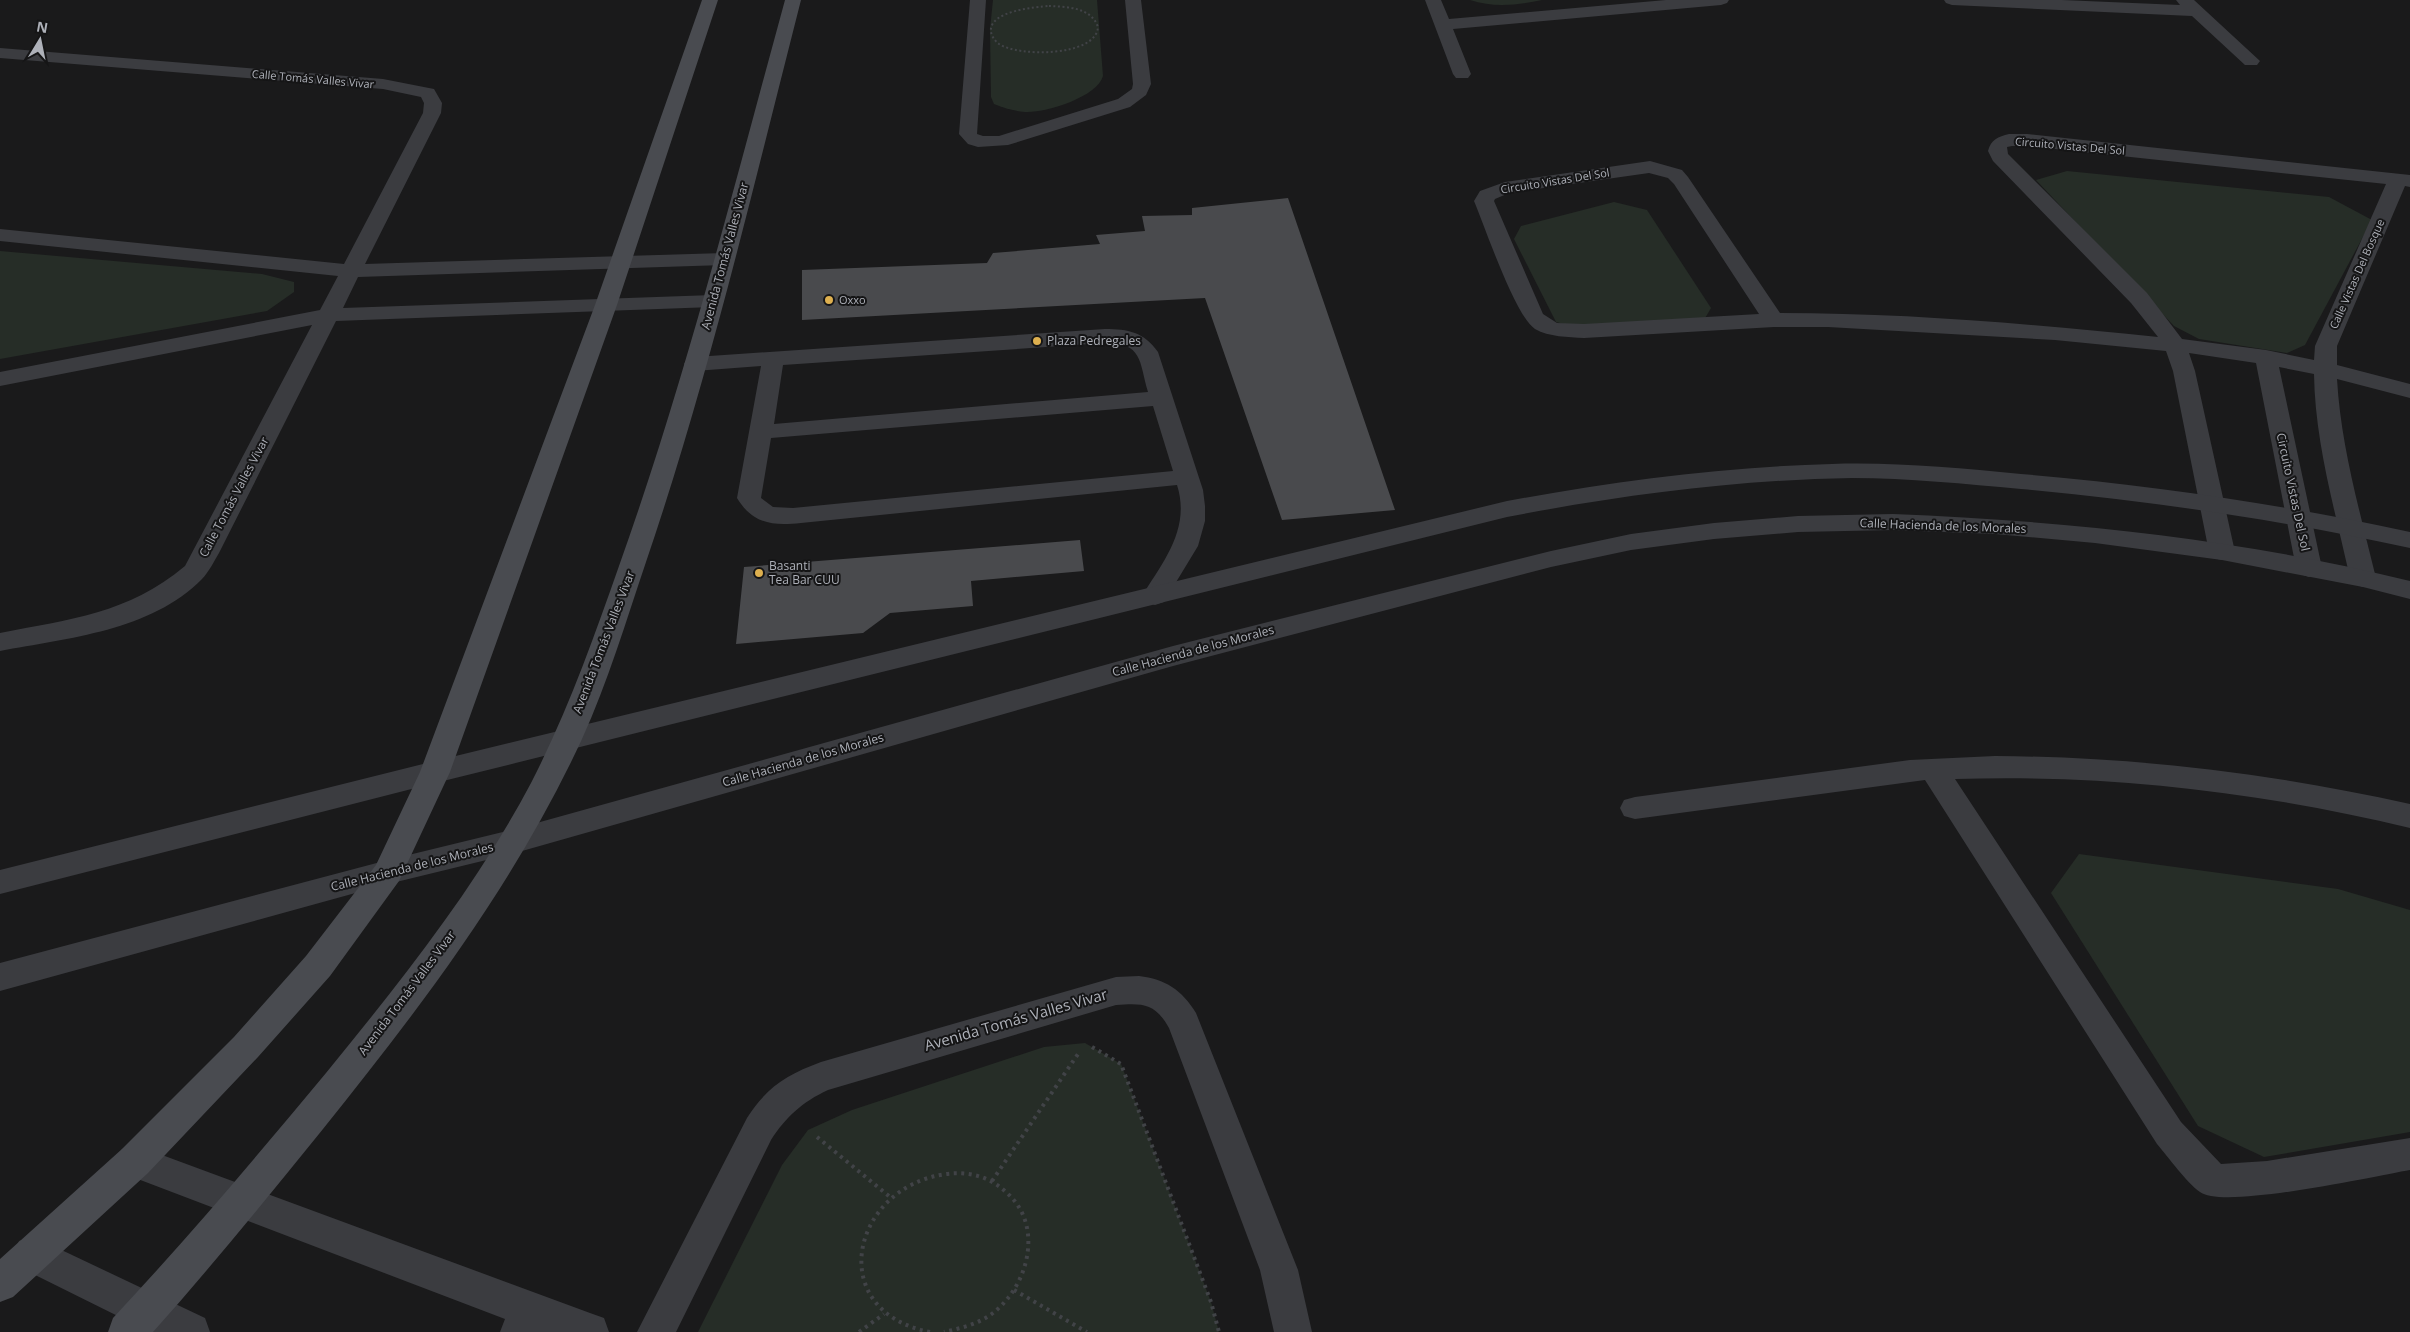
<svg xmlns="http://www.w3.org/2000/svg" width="2410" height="1332" font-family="'Open Sans',sans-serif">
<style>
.green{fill:#262d27}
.building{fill:#494a4d}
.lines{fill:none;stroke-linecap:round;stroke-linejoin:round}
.path-far1{stroke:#414347;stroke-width:2;stroke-dasharray:2 2.5;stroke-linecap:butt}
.path{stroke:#414347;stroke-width:4;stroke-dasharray:3 4.5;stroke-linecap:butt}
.service{fill:#3b3c40;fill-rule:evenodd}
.minor{fill:#3b3c40;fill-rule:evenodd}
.tertiary{fill:#3b3c40;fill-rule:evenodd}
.secondary{fill:#494b50;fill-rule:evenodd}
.poi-dot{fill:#deb04f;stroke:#151516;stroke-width:2}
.labels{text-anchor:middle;stroke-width:4;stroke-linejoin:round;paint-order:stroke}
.far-street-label{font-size:11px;fill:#aeb1b9;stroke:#151516}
.far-poi-label{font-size:11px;fill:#aeb1b9;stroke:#151516;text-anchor:start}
.street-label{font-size:12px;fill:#aeb1b9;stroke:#151516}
.poi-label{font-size:12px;fill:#aeb1b9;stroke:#151516;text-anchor:start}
.near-street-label{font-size:15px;fill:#aeb1b9;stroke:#151516}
</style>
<rect width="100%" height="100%" fill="#1a1a1b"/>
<!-- green -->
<g class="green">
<path d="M993 0H1097L1103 76C1097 97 1046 113 1025 112 1014 111 1004 108 994 104L991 97 990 29Z"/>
<path d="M1470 0H1542C1518 5 1494 8 1470 0Z"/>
<polygon points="2067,171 2329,197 2372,220 2305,345 2287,353 2199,339 2174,326 2036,180"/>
<polygon points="1614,202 1647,210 1711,308 1704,320 1568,325 1556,322 1514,239 1521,226"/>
<polygon points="0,251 262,274 294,282 294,292 267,311 0,359"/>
<polygon points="2079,854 2338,889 2410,910 2410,1132 2264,1157 2198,1126 2051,893"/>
<polygon points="1085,1043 1121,1064 1211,1302 1219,1332 698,1332 782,1165 808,1130 852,1110 1044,1047"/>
</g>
<!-- building -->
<g class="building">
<polygon points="1288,198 1395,510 1282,520 1205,298 802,320 802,270 987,263 993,253 1100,244 1096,235 1145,231 1142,216 1192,215 1192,208"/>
<polygon points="1080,540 1084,571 971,581 973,606 890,613 863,633 736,644 744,567"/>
</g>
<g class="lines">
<!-- path-far1 -->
<path class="path-far1" d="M1049 6C1067 7 1091 7 1098 27 1096 57 1018 57 999 44 995 41 992 37 991 32 988 11 1035 7 1049 6Z"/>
<!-- path -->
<g class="path">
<polyline points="1092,1047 1121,1064 1211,1302 1219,1332"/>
<polyline points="817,1137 890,1197"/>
<polyline points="992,1181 1080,1051"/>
<polyline points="1014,1290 1087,1332"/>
<polyline points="859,1332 884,1314"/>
<path d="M930 1332C823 1311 851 1187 946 1174 970 1171 991 1177 1008 1194 1044 1227 1028 1286 993 1313 979 1324 961 1328 944 1332"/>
</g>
<!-- service -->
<path class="service" d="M1105 329C1128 329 1144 332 1158 352L1203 490 1205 506V521L1198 546 1164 602 1155 605 1146 602 1142 596C1163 562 1191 529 1177 485L801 523C772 526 753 524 737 498L761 366 695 371 687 369 684 364 687 359 695 357ZM1105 343C1143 343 1139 361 1148 392L774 424 783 365ZM1153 406 1173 471 793 508 773 507 761 498 771 438Z"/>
<!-- minor -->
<g class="minor">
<polygon points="970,0 986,0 977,134 983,136 999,136 1118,99 1132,89 1133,84 1125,0 1141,0 1151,84 1146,95 1130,107 1008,145 978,147 968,144 959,134"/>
<polygon points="1425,0 1441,0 1449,19 1666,0 1729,0 1727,3 1721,5 1453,29 1471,74 1468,78 1456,78 1453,74"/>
<polygon points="1944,0 2062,0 2180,5 2176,0 2194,0 2260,61 2257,65 2245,65 2192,16 1952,5 1946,3"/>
<path d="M0 48 383 79 434 89 442 103 441 113 365 264 724 253 731 255 734 259 731 263 724 265 358 277 343 308 713 295 721 296 724 301 721 306 713 307 336 321 219 553C214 561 209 572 202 579 151 631 68 638 0 651V633C70 619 128 614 185 566L312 325 0 386V372L320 310 338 276 0 241V229L344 264 423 113 424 103 421 97 383 89 0 58Z"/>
<path d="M2009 134H2027L2410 175V187L2405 186 2337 346V365L2410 384V398L2337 379C2341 447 2360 512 2376 578L2372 584 2363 587 2354 584 2350 578C2335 510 2315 443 2314 374L2279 367 2322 568 2318 574 2309 577 2300 574 2296 568 2256 363 2189 353 2195 371 2235 552 2231 558 2222 560 2213 558 2209 552 2173 371 2166 351 2055 340 1828 327H1774L1584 338C1568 337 1549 337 1535 329 1515 316 1485 227 1474 201L1480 191 1505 182 1650 161 1682 170 1688 177 1780 313C1906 313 2033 324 2158 337L2131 303 1993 161 1988 151C1991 139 1998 137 2009 134ZM2012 146H2027L2386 184 2315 346 2314 360 2266 350 2182 339 2147 293 2008 154 2007 147ZM1649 173 1668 178 1674 184 1759 314 1584 324 1557 323 1543 314 1494 201 1495 199 1509 193Z"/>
<path d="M1995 756C2137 757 2271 773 2410 804V828C2260 792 2110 774 1955 779L2181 1122 2221 1164 2267 1161 2410 1138V1170C2375 1176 2223 1210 2200 1192 2186 1182 2169 1158 2157 1144L1925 780 1635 819 1624 816 1620 808 1624 800 1635 797 1910 760Z"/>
<path d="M1139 976C1165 979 1182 990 1196 1013L1298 1270 1312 1332H1274L1260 1270 1169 1028C1155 1003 1143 1003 1116 1005L828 1090C802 1102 786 1117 771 1140L676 1332H637L747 1118C767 1087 786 1075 821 1062L1116 977Z"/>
<polygon points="135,1145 590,1313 604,1318 609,1332 500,1332 505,1319 122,1173 117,1161 122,1149"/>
<polygon points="32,1236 205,1318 210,1332 150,1332 19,1267 13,1254 19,1241"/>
</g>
<!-- tertiary -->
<g class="tertiary">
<path d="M1832 464C1895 462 1957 468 2021 474 2152 485 2281 504 2410 532V548C2281 520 2152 501 2021 489 1965 484 1909 478 1852 478 1735 480 1622 495 1507 517L435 783 0 894V870L435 761 1507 501C1615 481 1722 467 1832 464Z"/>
<path d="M1893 514C2067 521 2241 539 2410 581V599L2363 587 2222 560 2095 543 1995 534 1893 530 1798 532 1714 539 1631 550 1551 567 1173 666 515 853 388 884 0 991V963L388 860 515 829 1173 646 1551 551 1631 534 1714 523 1798 516Z"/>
</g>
<!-- secondary -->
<g class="secondary">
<polygon points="702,0 718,0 617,305 450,772 399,881 330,976 258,1057 148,1173 13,1297 0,1302 0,1259 122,1149 234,1037 306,956 376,865 420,772 595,305"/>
<path d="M785 0H801C753 188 709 377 646 562 626 621 608 682 582 739 516 882 421 1007 323 1129 267 1198 212 1266 153 1332H108L113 1318C187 1239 257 1156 326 1073 401 981 476 887 531 783 567 713 593 640 619 566 685 381 733 190 785 0Z"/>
</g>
</g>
<!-- markers -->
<g class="poi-dot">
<circle cx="829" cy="300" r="5"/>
<circle cx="1037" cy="341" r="5"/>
<circle cx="759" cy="573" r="5"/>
</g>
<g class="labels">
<!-- far-street labels -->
<g class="far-street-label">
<text transform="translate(313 79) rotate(5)" y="4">Calle Tomás Valles Vivar</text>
<text transform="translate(2070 146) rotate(5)" y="4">Circuito Vistas Del Sol</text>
<text transform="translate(1555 181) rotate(-9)" y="4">Circuito Vistas Del Sol</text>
<text transform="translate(2357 274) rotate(-66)" y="4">Calle Vistas Del Bosque</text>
</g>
<!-- far-poi labels -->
<g class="far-poi-label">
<text x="839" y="304">Oxxo</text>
</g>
<!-- street labels -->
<g class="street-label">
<text transform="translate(725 256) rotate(-75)" y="4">Avenida Tomás Valles Vivar</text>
<text transform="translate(2293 492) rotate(78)" y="4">Circuito Vistas Del Sol</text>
<text transform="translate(234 497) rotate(-62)" y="4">Calle Tomás Valles Vivar</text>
<text transform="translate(1943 526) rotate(2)" y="4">Calle Hacienda de los Morales</text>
<text transform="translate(604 642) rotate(-69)" y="4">Avenida Tomás Valles Vivar</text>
<text transform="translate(1193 651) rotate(-15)" y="4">Calle Hacienda de los Morales</text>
<text transform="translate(803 760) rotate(-16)" y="4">Calle Hacienda de los Morales</text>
<text transform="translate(412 867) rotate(-14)" y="4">Calle Hacienda de los Morales</text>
<text transform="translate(407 993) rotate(-53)" y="4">Avenida Tomás Valles Vivar</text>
</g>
<!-- poi labels -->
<g class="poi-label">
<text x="1047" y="345">Plaza Pedregales</text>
<text x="769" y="570">Basanti<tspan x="769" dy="14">Tea Bar CUU</tspan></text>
</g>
<!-- near-street labels -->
<g class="near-street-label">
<text transform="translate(1016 1020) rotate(-16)" y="5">Avenida Tomás Valles Vivar</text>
</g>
</g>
<!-- north arrow -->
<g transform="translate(40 40) rotate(10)" stroke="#151516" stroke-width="4" paint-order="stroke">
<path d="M0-4L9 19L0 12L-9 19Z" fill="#aeb1b9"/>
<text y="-8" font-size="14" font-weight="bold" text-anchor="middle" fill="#aeb1b9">N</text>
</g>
</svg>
